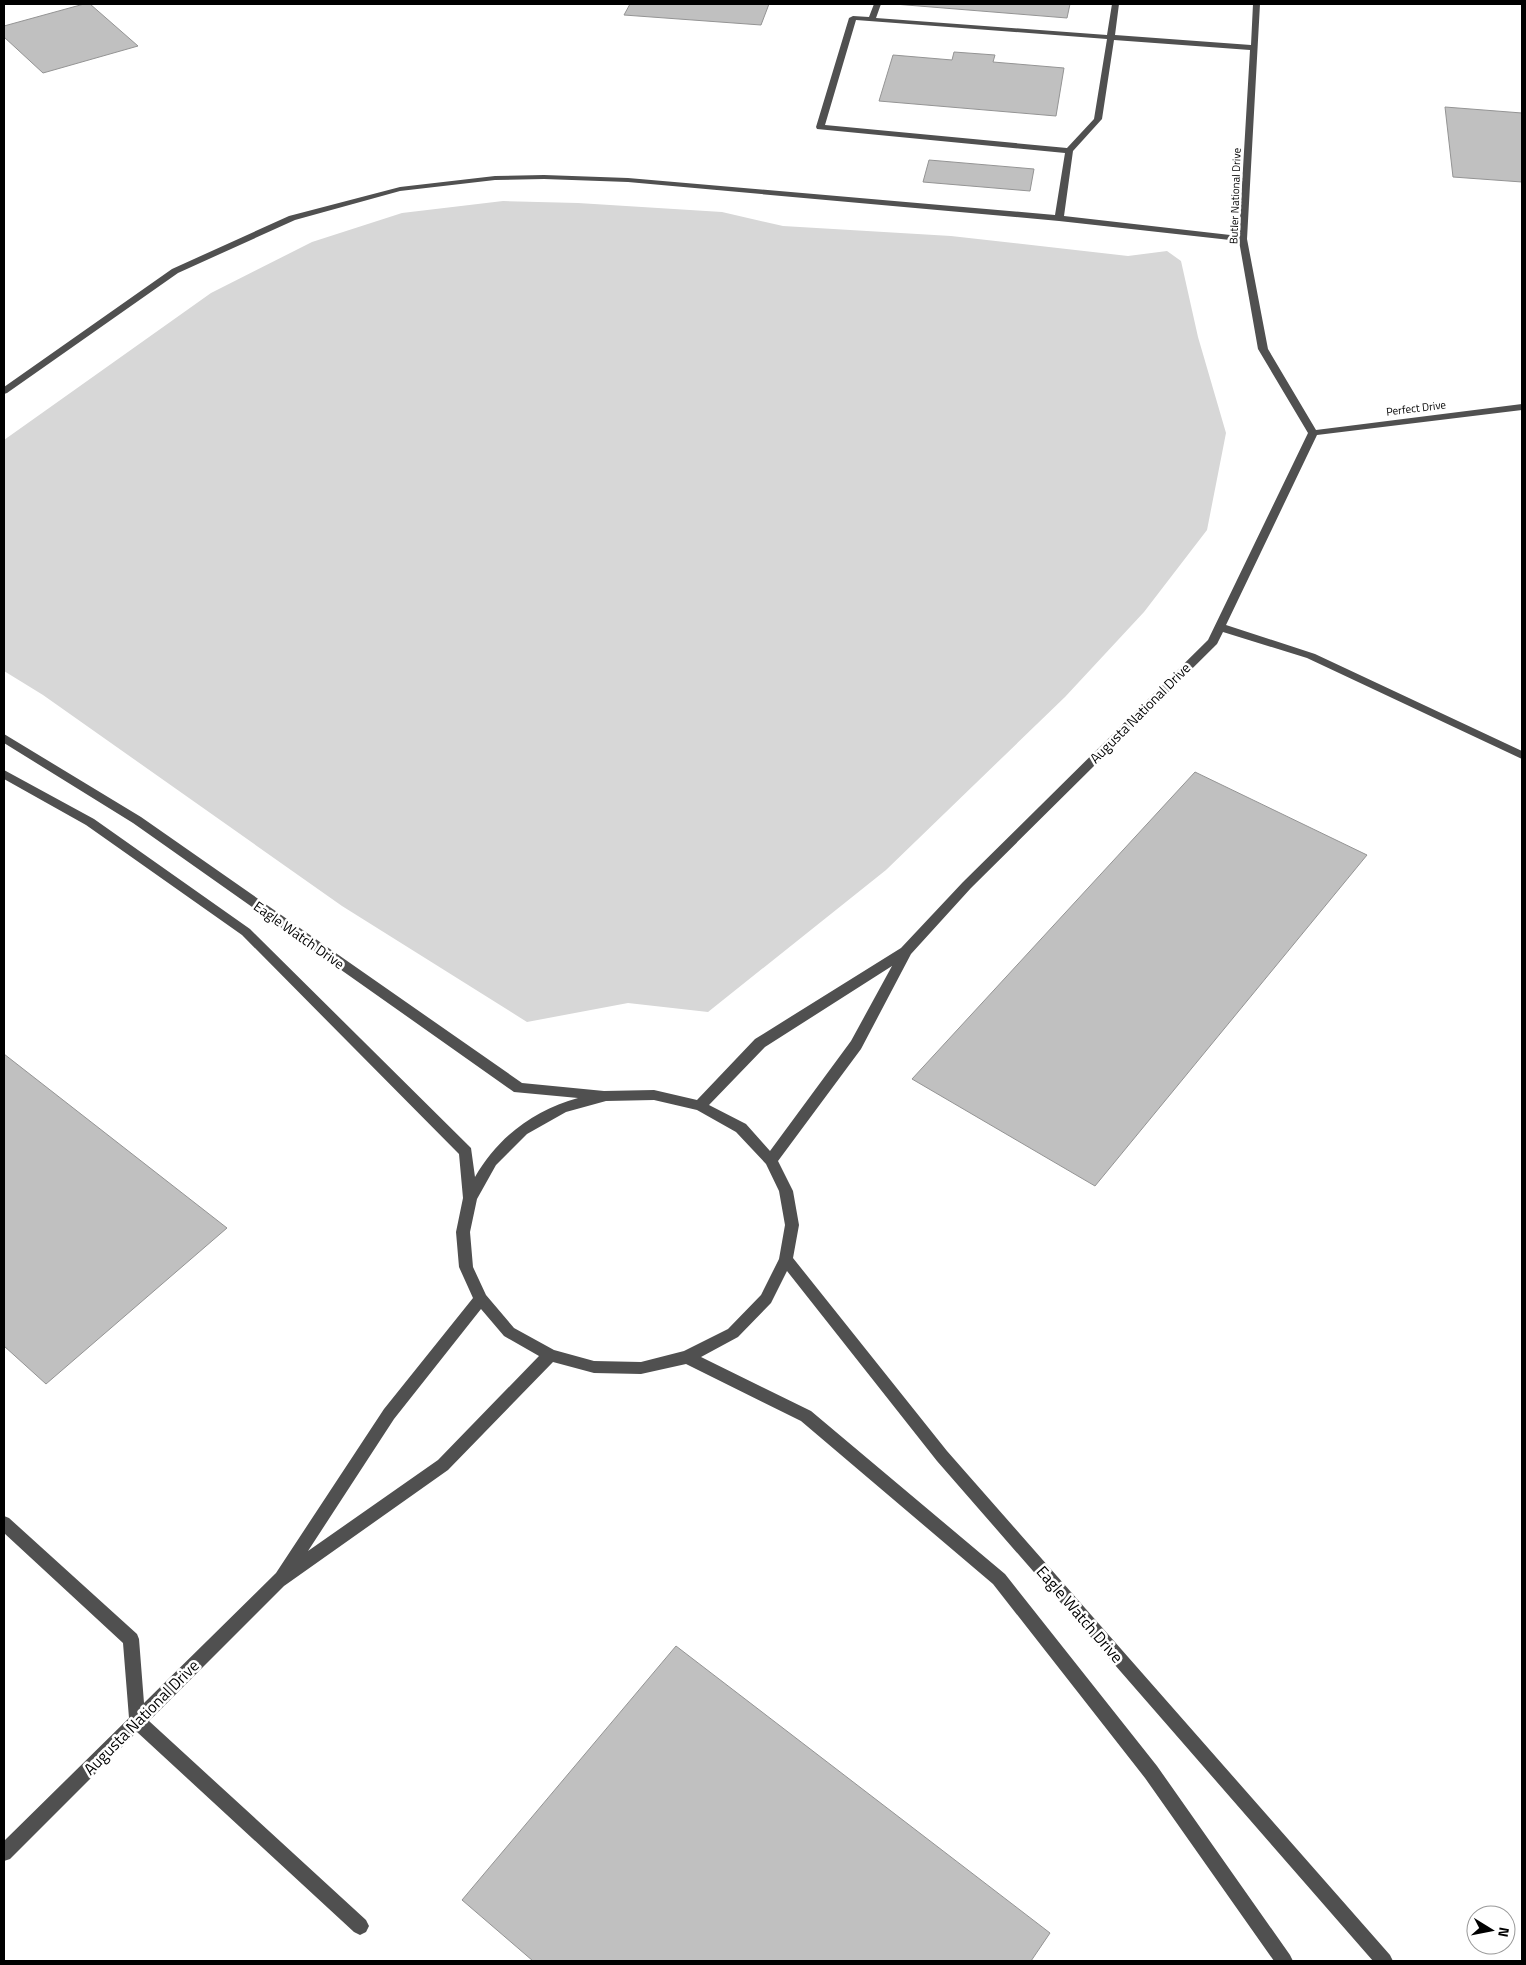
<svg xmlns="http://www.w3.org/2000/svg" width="1526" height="1965" font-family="'Titillium Web',sans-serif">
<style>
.green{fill:#d7d7d7}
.building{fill:#c0c0c0;stroke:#949494}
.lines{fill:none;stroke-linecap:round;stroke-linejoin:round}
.minor{fill:#505050;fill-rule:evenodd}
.labels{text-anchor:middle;stroke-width:5;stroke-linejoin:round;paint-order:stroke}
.far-street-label{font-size:11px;fill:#000;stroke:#fff}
.street-label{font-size:14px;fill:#000;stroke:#fff}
.near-street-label{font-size:16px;fill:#000;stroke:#fff}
</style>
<rect width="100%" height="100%" fill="#fff"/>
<!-- green -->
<polygon class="green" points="503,201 578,203 722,212 783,226 951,236 1128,256 1167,251 1181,261 1198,337 1226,433 1207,530 1144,612 1065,697 886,870 708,1012 628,1003 527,1022 342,906 43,695 4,671 4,440 211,293 312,242 402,213"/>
<!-- building -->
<g class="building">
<polygon points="84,4 90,4 138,46 43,73 4,37 4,26"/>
<polygon points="630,4 769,4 761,25 624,15"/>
<polygon points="894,4 1070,4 1067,18"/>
<polygon points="954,52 995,55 993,62 1064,68 1056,116 879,101 893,55 952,60"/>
<polygon points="1445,107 1522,113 1522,182 1453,177"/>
<polygon points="929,160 1034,169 1030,191 923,182"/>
<polygon points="1195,772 1367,855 1095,1186 912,1079"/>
<polygon points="4,1054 227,1228 46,1384 4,1346"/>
<polygon points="676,1646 1050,1933 1031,1961 533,1961 462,1900"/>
</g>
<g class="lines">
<!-- minor -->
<path class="minor" d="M874 4H881L876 18 1107 35 1112 4H1119L1115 35 1251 45 1253 4H1260L1247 239 1268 349 1316 430 1522 404V410L1317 435 1226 625 1315 654 1522 751V759L1307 658 1223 632 1217 644 971 888 911 954 861 1049 778 1161 793 1191 799 1225 793 1258 947 1451 1390 1955 1393 1961H1373L937 1461 787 1271 771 1303 738 1337 701 1357 811 1411 1005 1574 1157 1766 1290 1955 1293 1961H1274L1145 1778 993 1584 801 1421 686 1364 641 1374 594 1373 553 1362 448 1470 284 1586 149 1721 366 1920 369 1926 366 1932 360 1935 354 1932 137 1732 10 1859 4 1861V1841L129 1718 123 1643 4 1533V1516L9 1518 137 1634 139 1639 144 1703 276 1573 384 1409 473 1298 459 1267 456 1232 463 1198 459 1154 242 935 86 825 4 779V770L94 819 250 929 471 1148 475 1177C498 1137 534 1110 578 1098L514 1092 133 823 4 743V734L141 817 522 1083 604 1091 654 1090 697 1100 755 1039 901 948 963 882 1208 640 1308 433 1258 349 1239 241 1059 221 628 182 544 179 495 180 400 191 295 220 178 273 7 393 4 394V387L172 269 289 216 400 187 495 176 544 175 628 178 1055 215 1065 153 817 129 816 127 849 18 853 16 869 17ZM856 20 1107 39 1094 119 1067 148 825 125ZM1114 40 1250 50 1239 236 1064 216 1073 151 1102 119ZM892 966 851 1041 770 1151 746 1124 709 1105 765 1047ZM654 1100 697 1110 736 1132 766 1164 779 1191 785 1225 779 1259 761 1295 728 1329 684 1351 641 1362 594 1361 554 1350 514 1328 486 1295 473 1267 470 1232 477 1199 496 1165 527 1134 566 1112 606 1101ZM481 1309 504 1336 539 1356 438 1460 308 1551 394 1419Z"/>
</g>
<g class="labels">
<!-- far-street labels -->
<g class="far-street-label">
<text transform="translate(1235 196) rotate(-88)" y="4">Butler National Drive</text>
<text transform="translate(1416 408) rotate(-7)" y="4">Perfect Drive</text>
</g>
<!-- street labels -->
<g class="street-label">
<text transform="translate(1140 713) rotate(-45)" y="5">Augusta National Drive</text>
<text transform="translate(299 935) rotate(35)" y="5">Eagle Watch Drive</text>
</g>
<!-- near-street labels -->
<g class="near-street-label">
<text transform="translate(1080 1614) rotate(49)" y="6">Eagle Watch Drive</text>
<text transform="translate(141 1717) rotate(-45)" y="6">Augusta National Drive</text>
</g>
</g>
<!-- border -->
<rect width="1526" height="1965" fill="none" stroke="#000000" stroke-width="10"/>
<!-- north arrow -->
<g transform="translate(1491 1930) rotate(100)"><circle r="24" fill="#ffffff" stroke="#999999"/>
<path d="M0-4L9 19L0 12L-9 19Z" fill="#000000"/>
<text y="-8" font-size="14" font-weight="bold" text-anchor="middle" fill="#000000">N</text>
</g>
</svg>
